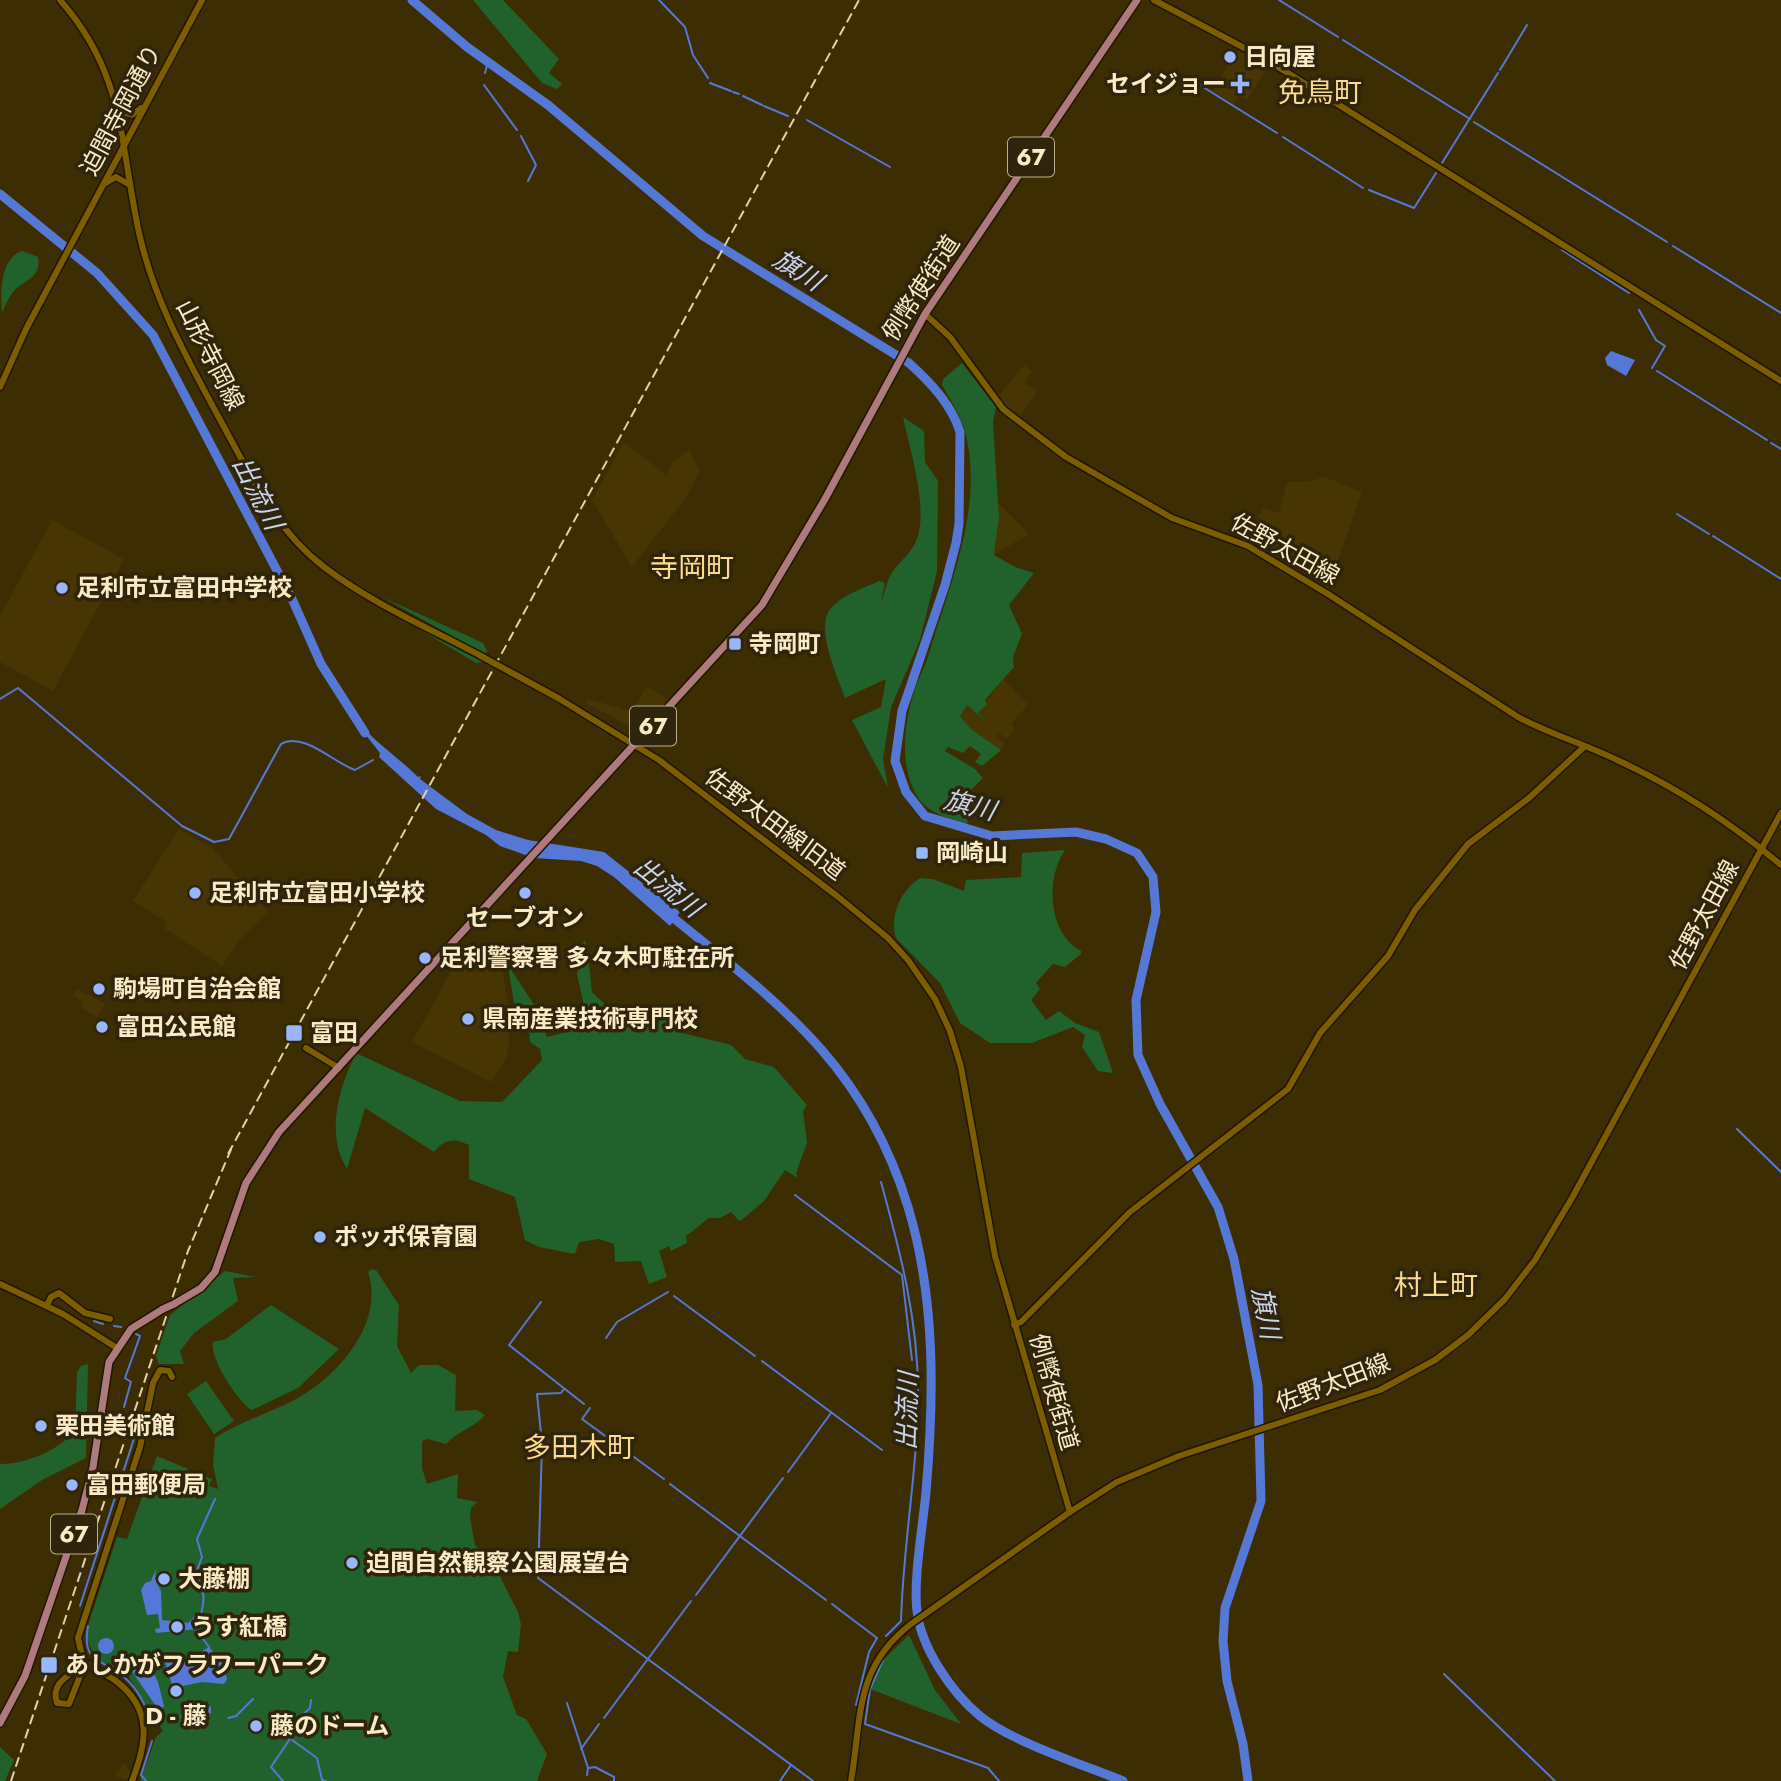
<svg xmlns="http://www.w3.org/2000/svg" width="1781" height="1781" font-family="Jost,'Noto Sans JP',sans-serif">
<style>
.built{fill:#473504}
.green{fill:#21612c}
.water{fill:#5578d6}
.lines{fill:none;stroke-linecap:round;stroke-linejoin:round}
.stream{stroke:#5578d6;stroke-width:2}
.river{stroke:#5578d6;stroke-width:9}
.secondary-casing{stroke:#201601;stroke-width:9}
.primary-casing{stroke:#201601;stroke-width:10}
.secondary{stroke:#7c5e01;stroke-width:6}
.primary{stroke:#ae7a7d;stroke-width:7}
.rail{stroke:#e2d2ac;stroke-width:2;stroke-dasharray:10 5;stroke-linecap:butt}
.secondary-bridge-casing{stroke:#201601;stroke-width:9;stroke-linecap:butt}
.primary-bridge-casing{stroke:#201601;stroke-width:10;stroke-linecap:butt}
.secondary-bridge{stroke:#7c5e01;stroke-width:6}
.primary-bridge{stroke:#ae7a7d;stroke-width:7}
.poi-dot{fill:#98b6fd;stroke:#2f250d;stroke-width:2.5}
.labels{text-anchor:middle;stroke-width:7;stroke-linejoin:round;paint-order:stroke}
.shield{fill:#2f250d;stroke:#bdaf8e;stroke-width:2}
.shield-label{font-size:23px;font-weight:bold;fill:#faeac5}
.poi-label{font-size:24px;font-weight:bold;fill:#faeac5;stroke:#2f250d;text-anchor:start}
.street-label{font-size:24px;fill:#faeac5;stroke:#2f250d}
.water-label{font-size:26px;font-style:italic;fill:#c9d4ec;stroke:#2f250d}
.quarter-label{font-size:28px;fill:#fcdb8f;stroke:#2f250d}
</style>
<rect width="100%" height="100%" fill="#3d2d02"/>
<!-- built -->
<g class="built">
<polygon points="1238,50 1268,67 1247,100 1239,95 1234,104 1212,91"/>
<polygon points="1024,365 1032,371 1025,383 1038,391 1019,418 998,396"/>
<polygon points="624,442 667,476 672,463 689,450 700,471 687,496 632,567 592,500"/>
<polygon points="1325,477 1362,492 1328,589 1270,553 1279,534 1255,525 1262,508 1279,513 1287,482 1306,482"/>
<polygon points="998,503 1029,534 994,555 998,529"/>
<polygon points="52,520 124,559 53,691 0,662 0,616"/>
<polygon points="1003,679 1028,705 1011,723 1015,728 1007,739 999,733 996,736 1005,743 1001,750 971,729 960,716 967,705 985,721 978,713"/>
<polygon points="646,686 669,700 640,731 585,703 589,699 633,712"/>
<polygon points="179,829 213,849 268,912 241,938 222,966 164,928 167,922 133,901"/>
<polygon points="508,947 501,961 511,1025 507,1057 491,1082 412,1042 459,957"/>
<polygon points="77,989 106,1004 97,1017 81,1007 83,1002 72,995"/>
<polygon points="124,1763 131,1773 129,1781 114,1776"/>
</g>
<!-- green -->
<g class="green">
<polygon points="473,0 503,0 559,59 549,73 562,84 557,89 542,83"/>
<path d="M22 251 38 257C42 278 24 280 13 292 8 298 5 307 2 313 0 295 0 258 22 251Z"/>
<path d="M962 363 996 407 993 422 999 518 994 555 1015 567 1034 573 1009 605 1022 634 1013 657 1014 667 985 700 987 704 978 713 990 725 967 705 960 716 971 729 1001 750 982 766 975 762 981 754 970 746 963 753 948 747 945 751 975 769 983 778 971 790 967 800 970 804 967 825C950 819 926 812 917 796 899 766 904 723 914 692 917 680 924 669 928 657 949 586 986 504 964 428 959 413 950 399 942 385L943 379Z"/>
<path d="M903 417 924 431 925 462 938 481 937 571 920 640 891 707 883 759 888 788 852 720 881 707 886 679 845 698C838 677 814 628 831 608 842 595 864 588 879 581L885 583 881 602C885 593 887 579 893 571 902 559 913 552 918 536 927 504 910 450 903 417Z"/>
<polygon points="382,597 483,643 487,651 482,662 476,663 382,607 376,602 479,660 483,653"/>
<path d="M1065 850C1045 879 1048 933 1081 951V954L1065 967 1053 964 1036 983 1040 989 1031 1000 1046 1020 1059 1011 1075 1023 1099 1032 1113 1073 1098 1071 1082 1047 1085 1035 1073 1027 1032 1043H990L960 1023 940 983 896 938C889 916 901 890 920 878L933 879 964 891 966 880 1021 877 1022 853Z"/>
<path d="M584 940 587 946 592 992 610 1009 661 1014 673 1021 678 1032 731 1045 745 1059 774 1067 807 1105 803 1111 807 1143 796 1173 798 1178 785 1170 764 1201 743 1219 739 1221 731 1212 720 1218H709L686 1236 687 1243 671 1251 669 1246 659 1251 667 1277 649 1284 641 1261 615 1262 614 1244 599 1239 579 1242 575 1254 539 1247 525 1240 515 1197 469 1179V1145C455 1138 445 1138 434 1152L365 1108 347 1169C325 1133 339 1088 356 1053L460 1101 502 1102 542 1060 540 1049 530 1042 529 1025 514 1003 508 965 537 1009 547 1037 574 1030V1025L588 1023 577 974Z"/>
<path d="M371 1269 376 1270 399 1305 397 1346 411 1373 419 1365H438L456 1375 455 1411 477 1410 485 1415C474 1428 458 1431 446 1444L428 1439 422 1441V1468L427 1484 458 1474 457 1498 477 1502 471 1508 470 1517 475 1545 493 1563 518 1612 521 1624 518 1652 508 1651 503 1677 517 1715 526 1719 547 1754 537 1781H140L156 1737 163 1731 128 1676 95 1658 87 1639 89 1622 117 1537 127 1539 157 1456 188 1469 186 1476 193 1478 195 1473 212 1479 209 1486 218 1489 213 1465 215 1438C240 1421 271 1413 298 1398 339 1375 385 1322 368 1272Z"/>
<polygon points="225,1271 256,1277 233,1278 238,1301 194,1333 180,1351 184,1364 159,1364 156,1356 170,1315"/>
<path d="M271 1305 339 1349 298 1388 252 1410C238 1403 209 1357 213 1342L226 1339Z"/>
<path d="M88 1364 86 1458 42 1480 0 1509V1464C27 1464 57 1451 75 1431L77 1372 81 1366Z"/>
<polygon points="206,1381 234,1421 214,1434 187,1394"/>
<polygon points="909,1635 935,1690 961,1724 870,1689 883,1660"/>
<polygon points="0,1747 14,1760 5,1781 0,1781"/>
</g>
<!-- water -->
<g class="water">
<polygon points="1611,351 1635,360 1626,376 1607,365 1605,358"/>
<path d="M360 724C377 744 399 758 418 777L421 776 420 779 467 814 496 830 528 840 604 852 680 912 670 926 614 877 597 866 581 861 534 858 500 846 486 835 436 809 379 757 380 753 358 725Z"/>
<polygon points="156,1569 155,1579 161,1591 162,1620 188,1623 199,1612 194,1623 197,1629 156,1633 155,1629 160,1628 158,1614 147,1615 141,1590 145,1583 151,1581"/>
<circle cx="106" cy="1646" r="8"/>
<polygon points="209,1647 224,1665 227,1679 224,1684 202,1682 173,1688 162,1653 183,1663"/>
<polygon points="145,1655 158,1682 164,1706 160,1712 133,1673 134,1659"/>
<polygon points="203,1703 211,1707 211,1713 183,1723 180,1716 183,1713"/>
</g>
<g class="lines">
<!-- stream -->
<g class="stream">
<polyline points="659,0 685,27 693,55 708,78"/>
<polyline points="1279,0 1338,37"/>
<polyline points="1343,40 1470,119"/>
<polyline points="1500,70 1527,25"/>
<polyline points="485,73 488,62"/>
<polyline points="1195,82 1277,133"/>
<polyline points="710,83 731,91"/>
<polyline points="484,85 517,130"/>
<polyline points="733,92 739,94"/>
<polyline points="743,96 762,105"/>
<polyline points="764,106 788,116"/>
<polyline points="807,120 890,167"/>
<polyline points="1474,122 1667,242"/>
<polyline points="521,136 536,165 528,181"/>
<polyline points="1283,137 1363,188"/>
<polyline points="1442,163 1498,73"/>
<polyline points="1369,190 1414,208 1436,173"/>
<polyline points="1673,246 1781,313"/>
<polyline points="1562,250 1629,293"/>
<polyline points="1639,310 1656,340 1665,346 1652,368"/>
<polyline points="1657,371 1767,440"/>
<polyline points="1771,443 1781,449"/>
<polyline points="1677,514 1709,534"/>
<polyline points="1713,536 1781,579"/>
<path d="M0 699 18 688 182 826 214 842 229 839 281 744C303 731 334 763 355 770L373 760"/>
<polyline points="1737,1129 1781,1172"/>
<path d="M881 1182C900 1251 918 1319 918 1392 918 1468 903 1544 901 1621L886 1636"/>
<polyline points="795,1195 902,1275 912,1360"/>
<polyline points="674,1296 755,1356"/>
<polyline points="541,1302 509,1345 584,1404"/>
<polyline points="94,1321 103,1324"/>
<polyline points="114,1326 121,1327"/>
<polyline points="606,1338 617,1322 668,1292"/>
<polyline points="762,1361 882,1450"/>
<polyline points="564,1389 561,1393 537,1394 542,1444 538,1578 813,1781"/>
<polyline points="124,1407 131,1382 125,1378 140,1336 136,1334"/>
<polyline points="590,1408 582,1419 664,1479"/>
<polyline points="788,1472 831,1413"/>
<polyline points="670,1484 826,1600"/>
<polyline points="696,1595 783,1478"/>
<polyline points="832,1604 877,1638 869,1652 856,1705"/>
<polyline points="80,1606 139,1423 139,1415"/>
<path d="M88 1626C81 1665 103 1658 125 1678 139 1690 147 1708 153 1725"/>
<path d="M196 1627C203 1612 209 1588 195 1576L202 1557 197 1539 215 1499"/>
<polyline points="195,1628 209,1647"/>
<polyline points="883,1660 870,1689 865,1724 988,1768 999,1781"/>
<polyline points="1444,1674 1555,1781"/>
<polyline points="567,1703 588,1768 587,1775"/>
<polyline points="228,1718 236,1716 253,1699"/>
<polyline points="604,1718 691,1601"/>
<polyline points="292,1740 317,1758 322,1780 326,1781"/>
<polyline points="581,1749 599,1724"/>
<polyline points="589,1768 595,1767 614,1777 614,1781"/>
<polyline points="146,1781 141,1775 152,1741"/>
<polyline points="283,1781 271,1767 296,1730 294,1723 310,1708 311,1700"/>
<polyline points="780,1781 791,1765"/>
</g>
<!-- river -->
<g class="river">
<path d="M412 0 467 47 548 105 703 236 909 363C930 382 952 405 960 432L959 524 956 543 945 585 902 711 895 761 906 792 925 816 992 836 1076 832 1106 839 1137 853 1153 877 1156 912 1136 1000 1138 1055 1160 1104 1218 1207 1234 1259 1258 1385 1261 1501 1225 1608 1223 1641 1227 1681 1243 1744 1248 1781"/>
<polyline points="0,194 97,273 153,335 293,601 321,664 365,733"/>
<path d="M666 912C777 1002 864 1063 908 1207 936 1299 934 1398 926 1492 923 1525 913 1580 917 1611 921 1648 952 1693 980 1716 1010 1741 1084 1765 1123 1781"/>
</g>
<!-- secondary casing -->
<g class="secondary-casing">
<g id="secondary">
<path d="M60 0C127 76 119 145 140 237 155 302 187 358 218 416 248 470 273 528 324 567 371 603 429 628 481 656"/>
<polyline points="1154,0 1267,60 1781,381"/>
<polyline points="118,108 122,112 132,115 141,108"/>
<polyline points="104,184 116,177 130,185"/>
<path d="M925 314 950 337 1003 409 1066 457 1172 518 1248 546 1328 594 1518 717C1550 734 1584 744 1617 760 1678 788 1730 822 1781 865"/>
<polyline points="0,387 26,329 202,0"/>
<polyline points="558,698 659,760 837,896 888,938 908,960 935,999 950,1031 961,1067 995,1256 1070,1512"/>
<polyline points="306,1048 339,1068"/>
<polyline points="0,1284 63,1314 117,1348"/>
<polyline points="47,1305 51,1297 59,1293 85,1313 110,1319"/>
<polyline points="1014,1325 1021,1322 1130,1212 1288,1089 1320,1033 1388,956 1415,910 1468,844 1529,798 1584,747"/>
<path d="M85 1662C74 1674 49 1681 57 1703L69 1704 80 1676 88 1665"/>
<path d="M132 1781C147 1743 153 1709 116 1681 105 1673 93 1670 83 1660L78 1638 140 1447 153 1383 160 1370 169 1371 172 1377"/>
<path d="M851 1781C862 1717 854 1668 911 1624L1070 1512 1117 1482 1179 1456 1380 1390 1435 1360 1468 1335 1505 1299 1535 1260 1572 1198 1781 813"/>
</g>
</g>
<!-- primary casing -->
<g class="primary-casing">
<g id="primary">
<polyline points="174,1304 201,1288 215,1272 246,1183 279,1132 762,605 825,499 925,314 1137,0"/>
<polyline points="0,1723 25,1676 82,1510 93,1467 109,1362 131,1329 163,1309"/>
</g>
</g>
<!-- secondary -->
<use href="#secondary" class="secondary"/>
<!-- primary -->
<use href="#primary" class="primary"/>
<!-- rail -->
<g class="rail">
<polyline points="228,1154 859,0"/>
<polyline points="11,1781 188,1251 232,1147"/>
</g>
<!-- secondary-bridge casing -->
<g class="secondary-bridge-casing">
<polyline id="secondary-bridge" points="481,656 558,698"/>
</g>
<!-- primary-bridge casing -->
<g class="primary-bridge-casing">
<polyline id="primary-bridge" points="163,1309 174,1304"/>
</g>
<!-- secondary-bridge -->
<use href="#secondary-bridge" class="secondary-bridge"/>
<!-- primary-bridge -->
<use href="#primary-bridge" class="primary-bridge"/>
</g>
<!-- markers -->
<g class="poi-dot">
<circle cx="1230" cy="57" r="7"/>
<path d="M1236.5 73.5h7v7h7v7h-7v7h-7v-7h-7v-7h7z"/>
<circle cx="62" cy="588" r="7"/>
<rect x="728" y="637" width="14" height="14" rx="3.5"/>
<rect x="915" y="846" width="14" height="14" rx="3.5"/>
<circle cx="195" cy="893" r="7"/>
<circle cx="525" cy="893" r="7"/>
<circle cx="425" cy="958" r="7"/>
<circle cx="99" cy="989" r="7"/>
<circle cx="468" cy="1019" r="7"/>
<circle cx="102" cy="1027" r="7"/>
<rect x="285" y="1024" width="18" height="18" rx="3.5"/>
<circle cx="320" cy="1237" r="7"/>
<circle cx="41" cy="1426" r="7"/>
<circle cx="72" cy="1485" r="7"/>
<circle cx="352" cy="1563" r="7"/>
<circle cx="164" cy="1579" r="7"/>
<circle cx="177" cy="1627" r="7"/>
<rect x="40" y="1656" width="18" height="18" rx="3.5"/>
<circle cx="176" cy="1691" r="7"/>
<circle cx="256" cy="1726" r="7"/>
</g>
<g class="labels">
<!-- shield labels -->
<g class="shield">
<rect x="1008" y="137.5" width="46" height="39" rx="5"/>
<rect x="630" y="706.5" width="46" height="39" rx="5"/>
<rect x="51" y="1514.5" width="46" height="39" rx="5"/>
</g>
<g class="shield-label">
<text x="1031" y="165">67</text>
<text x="653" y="734">67</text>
<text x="74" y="1542">67</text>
</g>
<!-- poi labels -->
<g class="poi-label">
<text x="1244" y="65">日向屋</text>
<text x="1226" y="92" text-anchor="end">セイジョー</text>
<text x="76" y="596">足利市立富田中学校</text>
<text x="749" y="652">寺岡町</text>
<text x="936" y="861">岡崎山</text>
<text x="209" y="901">足利市立富田小学校</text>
<text x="525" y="926" text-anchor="middle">セーブオン</text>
<text x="439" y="966">足利警察署 多々木町駐在所</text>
<text x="113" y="997">駒場町自治会館</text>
<text x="482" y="1027">県南産業技術専門校</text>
<text x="116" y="1035">富田公民館</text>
<text x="310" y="1041">富田</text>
<text x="334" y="1245">ポッポ保育園</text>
<text x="55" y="1434">栗田美術館</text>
<text x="86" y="1493">富田郵便局</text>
<text x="366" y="1571">迫間自然観察公園展望台</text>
<text x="178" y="1587">大藤棚</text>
<text x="191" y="1635">うす紅橋</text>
<text x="65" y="1673">あしかがフラワーパーク</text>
<text x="176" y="1724" text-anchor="middle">D - 藤</text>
<text x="270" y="1734">藤のドーム</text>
</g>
<!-- street labels -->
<g class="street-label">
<text transform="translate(121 110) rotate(-62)" y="8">迫間寺岡通り</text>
<text transform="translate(921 288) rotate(-57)" y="8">例幣使街道</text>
<text transform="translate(210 355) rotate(63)" y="8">山形寺岡線</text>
<text transform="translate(1285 549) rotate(29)" y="8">佐野太田線</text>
<text transform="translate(775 824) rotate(37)" y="8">佐野太田線旧道</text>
<text transform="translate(1704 915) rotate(-62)" y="8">佐野太田線</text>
<text transform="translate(1333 1383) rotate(-21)" y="8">佐野太田線</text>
<text transform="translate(1054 1392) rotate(74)" y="8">例幣使街道</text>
</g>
<!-- water labels -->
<g class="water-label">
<text transform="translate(798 270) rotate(32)" y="9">旗川</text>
<text transform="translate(258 493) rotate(63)" y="9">出流川</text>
<text transform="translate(970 805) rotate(14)" y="9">旗川</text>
<text transform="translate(668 887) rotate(39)" y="9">出流川</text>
<text transform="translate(1266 1313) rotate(79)" y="9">旗川</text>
<text transform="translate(907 1411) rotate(-88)" y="9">出流川</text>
</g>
<!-- quarter labels -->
<g class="quarter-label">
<text x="1320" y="102">免鳥町</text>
<text x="692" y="577">寺岡町</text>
<text x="1436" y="1295">村上町</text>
<text x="579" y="1457">多田木町</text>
</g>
</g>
</svg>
